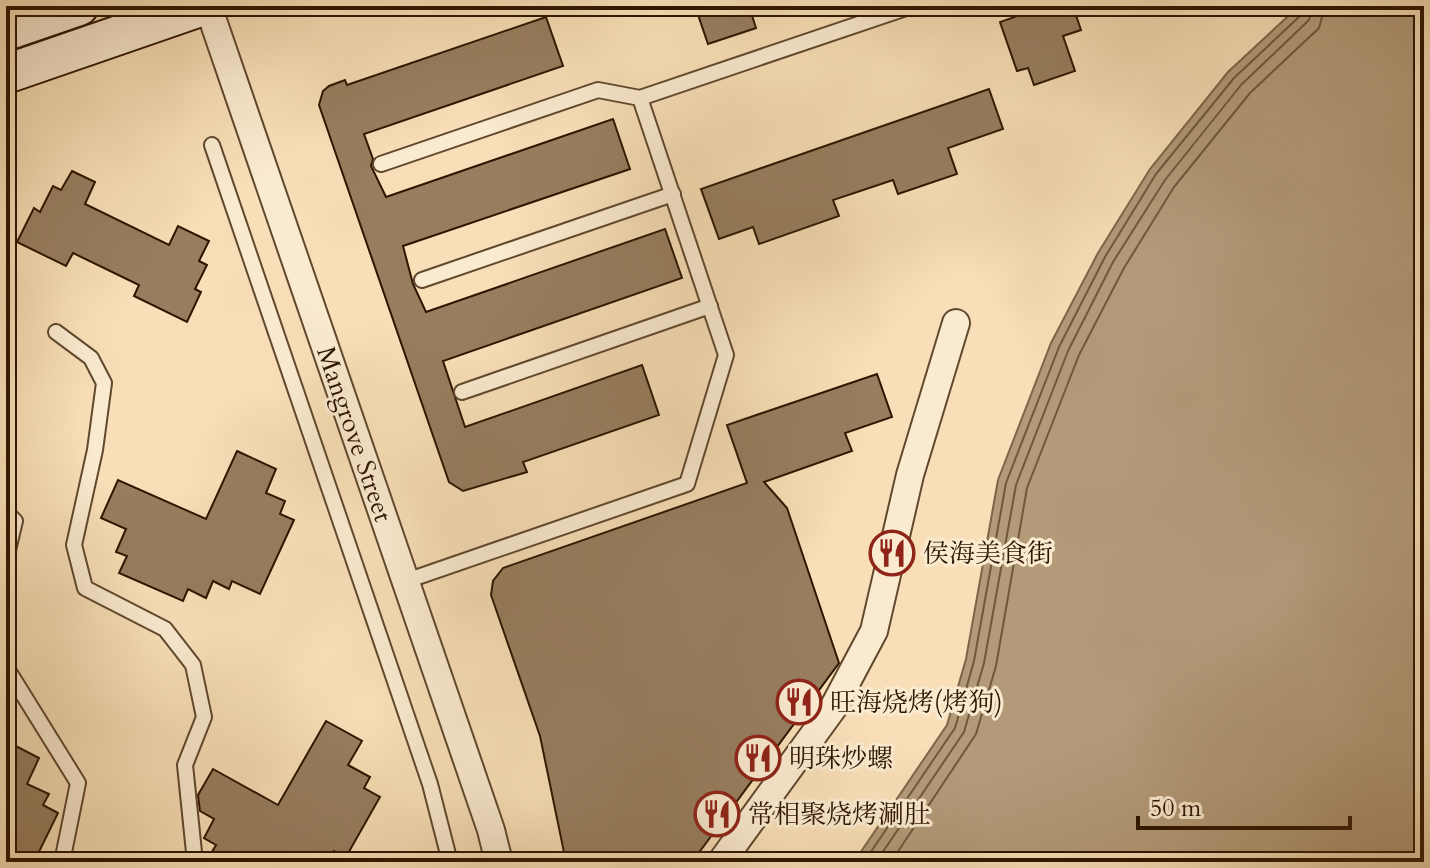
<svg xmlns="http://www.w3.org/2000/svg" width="1430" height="868" font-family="Cardo,'Noto Serif SC',serif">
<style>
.water{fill:#b39a79;stroke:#7e6549;stroke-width:2}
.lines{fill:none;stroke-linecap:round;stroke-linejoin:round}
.shore{stroke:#70583c;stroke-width:2}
.building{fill:#977e5f;stroke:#2e1500;stroke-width:2}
.lane-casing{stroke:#60482e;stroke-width:18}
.street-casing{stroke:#60482e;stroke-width:30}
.secondary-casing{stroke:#2e1500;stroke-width:42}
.lane{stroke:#faead0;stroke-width:14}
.street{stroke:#faead0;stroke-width:26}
.secondary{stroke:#faead0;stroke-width:38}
.labels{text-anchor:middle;stroke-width:6;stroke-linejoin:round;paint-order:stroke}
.street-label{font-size:26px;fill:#2e1500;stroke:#faead0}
.poi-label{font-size:26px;fill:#2e1500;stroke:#faead0;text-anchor:start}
</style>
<rect width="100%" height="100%" fill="#f8dfb7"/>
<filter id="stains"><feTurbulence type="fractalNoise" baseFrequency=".0025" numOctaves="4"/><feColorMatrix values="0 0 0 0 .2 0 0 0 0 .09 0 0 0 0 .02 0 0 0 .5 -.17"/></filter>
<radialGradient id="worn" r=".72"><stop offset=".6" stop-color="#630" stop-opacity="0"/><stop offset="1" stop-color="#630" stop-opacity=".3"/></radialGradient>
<!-- water -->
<polygon class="water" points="1299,6 1424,6 1424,862 854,862 947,725 966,659 998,480 1051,343 1098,253 1150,169 1228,72"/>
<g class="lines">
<!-- shore -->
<g class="shore">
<polyline points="864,862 955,728 974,661 1006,483 1059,347 1105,257 1156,174 1234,78 1301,15 1303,6"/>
<polyline points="876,862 964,732 984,663 1016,485 1068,351 1113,262 1165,180 1241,85 1309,20 1313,6"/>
<polyline points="891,862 976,734 996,666 1027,488 1079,355 1124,268 1174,187 1250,93 1319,28 1325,6"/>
</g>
</g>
<!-- building -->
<g class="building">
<polygon points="695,6 749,6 756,28 708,44"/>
<polygon points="1046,6 1073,6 1081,30 1063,36 1075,71 1034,85 1028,68 1017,71 1000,22"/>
<polygon points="546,17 563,66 364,134 373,159 371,166 386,197 613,119 630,169 403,246 413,284 426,312 665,229 682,278 443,361 465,427 642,365 659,415 523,462 527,472 463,491 449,482 319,105 323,91 329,86 345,80 347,85"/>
<polygon points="989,89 1003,129 948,148 957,174 898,194 893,180 833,200 839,216 759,244 753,227 719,239 701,189"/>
<polygon points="72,171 95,182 85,204 169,245 178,226 209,241 199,261 207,265 195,289 201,292 187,322 134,296 139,285 73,253 66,266 17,242 34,208 40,212 53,186 61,190"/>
<polygon points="877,374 892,417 845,433 852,451 764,482 787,508 839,663 692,862 566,862 540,736 491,595 493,581 503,568 747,483 727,425"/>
<polygon points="237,451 276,469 266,493 285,501 280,514 294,520 260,594 232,581 229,589 213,581 206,598 188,589 183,601 119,573 127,556 116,552 126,529 101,518 118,480 206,519"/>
<polygon points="326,721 362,741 348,765 370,777 364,788 380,797 346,857 334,851 328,862 206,862 216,845 204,838 214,819 200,811 198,795 213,769 278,805"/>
<polygon points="6,741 39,758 27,784 49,794 43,805 58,813 34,862 6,862"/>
</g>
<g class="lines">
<!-- lane casing -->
<g class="lane-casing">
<g id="lane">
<polyline points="212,145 430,784 450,862"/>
<polyline points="381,164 598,90 640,98 912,6"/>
<polyline points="422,280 673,194"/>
<polyline points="56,332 91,358 104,383 95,450 74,545 85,588 165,629 193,665 204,717 185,765 195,862"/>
<polyline points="462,392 710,306"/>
<polyline points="6,512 15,521 6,559"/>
<polyline points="406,581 687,484 726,355 640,98"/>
<polyline points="6,667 78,783 62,862"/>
</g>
</g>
<!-- street casing -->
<g class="street-casing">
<g id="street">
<polyline points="208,6 491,830 499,862"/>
<polyline points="721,862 833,708 874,631 910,475 956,323"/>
</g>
</g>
<!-- secondary casing -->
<g class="secondary-casing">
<g id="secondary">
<polyline points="6,31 79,6"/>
<polyline points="6,74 203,6"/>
</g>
</g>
<!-- lane -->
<use href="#lane" class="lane"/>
<!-- street -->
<use href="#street" class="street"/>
<!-- secondary -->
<use href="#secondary" class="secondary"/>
</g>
<!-- icons -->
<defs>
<g id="restaurant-ring" transform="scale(2.3)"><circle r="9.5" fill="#faead0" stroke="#8f2418" stroke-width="1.5"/><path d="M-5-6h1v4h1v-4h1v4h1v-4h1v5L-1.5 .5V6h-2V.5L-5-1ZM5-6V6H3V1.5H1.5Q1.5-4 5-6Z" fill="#8f2418"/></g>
</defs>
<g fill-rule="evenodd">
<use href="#restaurant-ring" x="892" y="553"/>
<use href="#restaurant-ring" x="799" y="702"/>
<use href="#restaurant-ring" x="758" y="758"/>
<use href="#restaurant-ring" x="717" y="814"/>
</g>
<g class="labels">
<!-- street labels -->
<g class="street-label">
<text transform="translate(355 434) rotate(71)" y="9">Mangrove Street</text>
</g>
<!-- poi labels -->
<g class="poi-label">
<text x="923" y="562">侯海美食街</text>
<text x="830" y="711">旺海烧烤(烤狗)</text>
<text x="789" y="767">明珠炒螺</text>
<text x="748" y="823">常相聚烧烤涮肚</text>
</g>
</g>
<!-- margin -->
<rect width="1430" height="868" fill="none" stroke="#f8dfb7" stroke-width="32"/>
<rect x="8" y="8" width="1414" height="852" fill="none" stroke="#2e1500" stroke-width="4"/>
<rect x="16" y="16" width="1398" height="836" fill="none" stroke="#2e1500" stroke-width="2"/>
<!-- scale -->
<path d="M1138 816v12h212v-12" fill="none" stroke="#2e1500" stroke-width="4"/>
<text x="1150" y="816" font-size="24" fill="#2e1500" stroke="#faead0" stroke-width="6" paint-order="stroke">50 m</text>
<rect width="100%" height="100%" filter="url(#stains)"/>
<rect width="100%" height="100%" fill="url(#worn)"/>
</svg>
